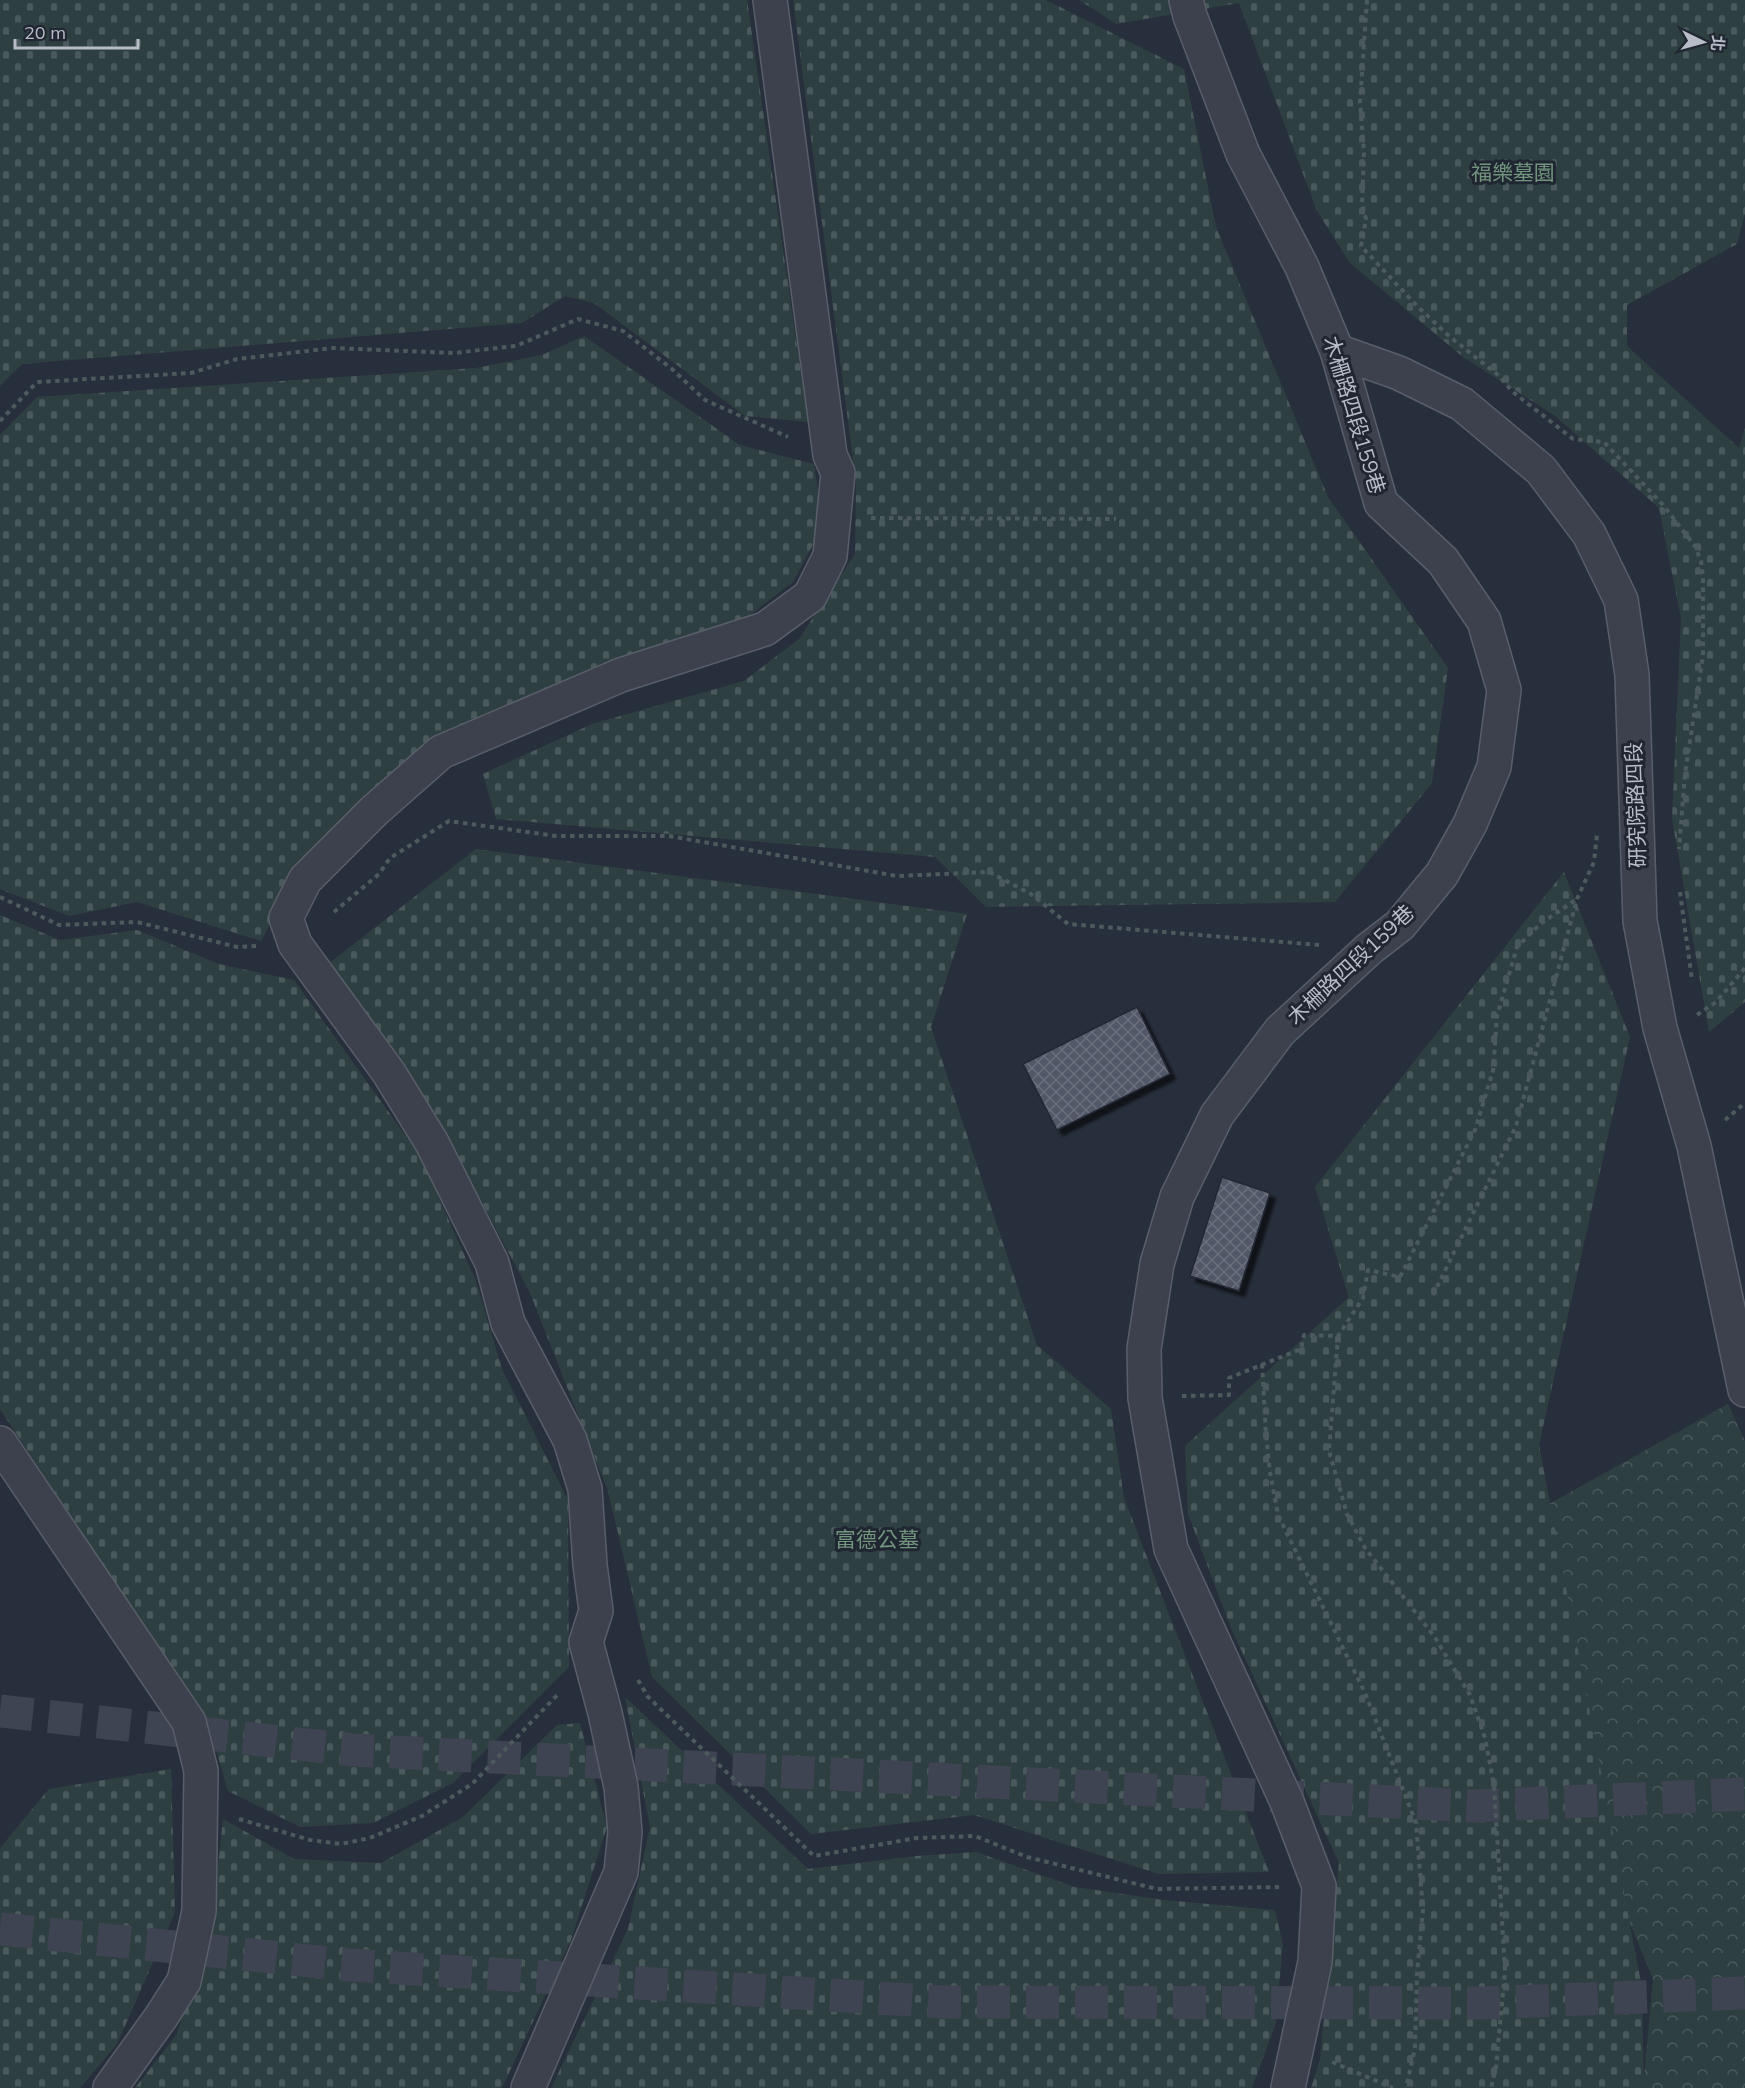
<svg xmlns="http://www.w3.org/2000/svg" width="1745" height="2088" font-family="Mulish,'Noto Sans TC',sans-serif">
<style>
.forest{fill:url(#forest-crowns)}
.cemetery{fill:url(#cemetery-stones)}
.building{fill:url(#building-cross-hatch);stroke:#222834;stroke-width:1.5;filter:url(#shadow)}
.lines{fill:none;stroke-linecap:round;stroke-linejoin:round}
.highway-tunnel{stroke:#3e4451;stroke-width:33;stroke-dasharray:33 16;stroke-linecap:butt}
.minor-casing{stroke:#595f6a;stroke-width:36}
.path{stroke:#4c5a5e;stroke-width:4;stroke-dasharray:4.5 4.5;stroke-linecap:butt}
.minor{stroke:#3c414d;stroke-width:33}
.labels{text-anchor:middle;stroke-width:6;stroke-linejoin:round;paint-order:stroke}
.park-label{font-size:21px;fill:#72957d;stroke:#202632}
.street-label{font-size:21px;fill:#b8bcc7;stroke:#202632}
</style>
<defs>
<pattern id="forest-crowns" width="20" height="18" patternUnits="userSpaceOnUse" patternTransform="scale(1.5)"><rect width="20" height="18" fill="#2e3f41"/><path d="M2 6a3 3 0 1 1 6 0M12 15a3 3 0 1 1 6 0" fill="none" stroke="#4a595b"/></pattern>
<pattern id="cemetery-stones" width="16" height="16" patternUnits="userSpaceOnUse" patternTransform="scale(1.5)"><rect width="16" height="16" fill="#2e3f41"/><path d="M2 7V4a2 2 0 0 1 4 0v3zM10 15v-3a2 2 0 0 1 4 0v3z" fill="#4a595b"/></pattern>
<pattern id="building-cross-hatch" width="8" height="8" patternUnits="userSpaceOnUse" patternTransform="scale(1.5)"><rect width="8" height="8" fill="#525967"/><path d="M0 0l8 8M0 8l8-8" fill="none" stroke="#696f7b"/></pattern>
<filter id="shadow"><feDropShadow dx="5.5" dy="5.5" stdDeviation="1.5" flood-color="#0009"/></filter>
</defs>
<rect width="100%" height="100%" fill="#282f3c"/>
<!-- forest -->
<polygon class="forest" points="1728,1404 1745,1441 1745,2088 1643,2088 1653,1979 1474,1546"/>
<!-- cemetery -->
<g class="cemetery">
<polygon points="0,0 747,0 808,422 745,416 594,303 565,296 522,323 22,364 0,386"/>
<polygon points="793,0 1046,0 1184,69 1216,227 1328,497 1448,668 1432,783 1335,902 986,907 935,857 496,819 483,774 592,724 744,681 799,639 855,554 856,482"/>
<polygon points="1079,0 1745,0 1745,214 1737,244 1627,305 1627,346 1739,448 1745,428 1745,1002 1709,1032 1672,819 1681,618 1659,508 1554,415 1463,357 1350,263 1317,211 1239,3 1116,24"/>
<polygon points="584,336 740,445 814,464 823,526 793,582 742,621 465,726 295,878 261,941 137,902 69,916 0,889 0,435 37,397 476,368 542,355"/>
<polygon points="476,849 967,914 931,1027 1037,1345 1111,1409 1124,1498 1269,1872 1159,1874 974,1815 811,1834 652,1677 608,1491 530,1293 437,1118 328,964"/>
<polygon points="1564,872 1630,1037 1539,1445 1642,1988 1644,2088 1311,2088 1320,2059 1339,1863 1231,1628 1188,1514 1185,1446 1349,1297 1315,1187"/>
<polygon points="0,915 60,940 137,930 219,964 294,980 420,1156 476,1281 502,1369 568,1500 569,1667 453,1783 373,1823 300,1827 228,1791 209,1725 0,1409"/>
<polygon points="625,1697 808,1869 916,1856 976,1852 1075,1887 1164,1900 1275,1910 1283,1945 1275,2026 1252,2088 551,2088 628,1929 650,1827"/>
<polygon points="580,1723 607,1827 571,1940 502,2088 135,2088 177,2034 214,1905 223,1819 294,1859 381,1863 463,1817 557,1725"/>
<polygon points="171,1769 175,1912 117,2044 80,2088 0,2088 0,1848 49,1789"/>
</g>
<!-- building -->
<g class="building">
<polygon points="1137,1007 1170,1074 1057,1130 1023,1064"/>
<polygon points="1222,1177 1270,1193 1239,1291 1190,1276"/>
</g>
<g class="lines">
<!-- highway-tunnel -->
<g class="highway-tunnel">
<polyline points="0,1711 353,1750 1474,1806 1745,1794"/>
<polyline points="0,1929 349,1965 943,2002 1482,2003 1745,1993"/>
</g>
<!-- minor casing -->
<g class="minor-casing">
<g id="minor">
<polyline points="1186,0 1190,16 1243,154 1302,267 1337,351 1381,503 1443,561 1484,621 1504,690 1494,767 1470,824 1442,874 1400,925 1369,949 1280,1031 1217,1115 1177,1197 1157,1264 1144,1349 1145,1398 1171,1549 1287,1802 1319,1886 1315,1962 1288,2088"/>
<polyline points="1337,351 1399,373 1462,404 1541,470 1589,534 1621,600 1632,675 1640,921 1660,1028 1694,1146 1745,1390"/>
<polyline points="0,1443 189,1722 201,1771 199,1911 184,1981 161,2017 110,2088"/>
<polyline points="528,2088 621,1872 625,1832 621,1787 605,1713 586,1642 596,1611 590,1565 585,1489 570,1440 508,1323 492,1263 432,1143 389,1073 295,944 286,918 305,880 374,811 441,752 621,675 765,629 810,596 830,556 838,473 830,455 770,0"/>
</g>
</g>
<!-- path -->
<g class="path">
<polyline points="1367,0 1360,102 1364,153 1362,204 1366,219 1361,246 1416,305 1449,336 1498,375 1513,392 1573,439 1604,442 1663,505 1695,546 1701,561 1703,577 1703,655 1685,774 1679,849"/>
<polyline points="0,421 37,382 191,373 237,359 334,348 454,353 516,346 578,319 623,331 672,369 705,400 788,437"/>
<polyline points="871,518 1116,519"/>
<polyline points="1680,892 1692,980"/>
<polyline points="0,897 59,925 137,922 237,947 257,946"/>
<polyline points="334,912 379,874 390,858 449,821 556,836 669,836 897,876 989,872 1031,894 1068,924 1319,945"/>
<polyline points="1697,1015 1716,1002 1745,968"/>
<polyline points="1725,1120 1745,1103"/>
<polyline points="1433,1295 1516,1126 1577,899 1594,862 1597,834"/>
<polyline points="1338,1336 1329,1451 1347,1514 1365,1548 1434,1636 1470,1695 1485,1738 1494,1785 1505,1971 1496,2067 1491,2088"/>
<polyline points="1262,1364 1266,1435 1270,1472 1278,1515 1365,1693 1416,1823 1423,1910 1417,1973 1415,2048 1406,2088"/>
<polyline points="1182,1396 1229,1395 1229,1378 1301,1349 1304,1335 1338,1336 1363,1298 1368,1270 1400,1277 1475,1130 1493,1071 1497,1016 1517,947 1540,924 1577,899"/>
<polyline points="638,1680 648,1697 814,1856 917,1838 975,1836 1027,1857 1157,1889 1279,1887"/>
<polyline points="239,1819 310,1840 341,1844 370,1838 422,1816 472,1784 559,1693"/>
<polyline points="1332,2062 1393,2088"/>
</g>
<!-- minor -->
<use href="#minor" class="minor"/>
</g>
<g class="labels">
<!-- park labels -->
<g class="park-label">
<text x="1513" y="180">福樂墓園</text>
<text x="877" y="1547">富德公墓</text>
</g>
<!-- street labels -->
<g class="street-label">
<text transform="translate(1354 415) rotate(73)" y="7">木柵路四段159巷</text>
<text transform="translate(1636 805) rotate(-92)" y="7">研究院路四段</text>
<text transform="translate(1351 965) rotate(-43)" y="7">木柵路四段159巷</text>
</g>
</g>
<!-- north arrow -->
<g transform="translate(1703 42) rotate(95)" stroke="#202632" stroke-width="4.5" paint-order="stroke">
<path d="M0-4.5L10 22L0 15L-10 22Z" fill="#b8bcc7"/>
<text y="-9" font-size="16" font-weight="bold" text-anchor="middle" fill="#b8bcc7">北</text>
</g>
<!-- scale -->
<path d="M15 39v9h123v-9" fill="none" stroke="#b8bcc7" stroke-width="3"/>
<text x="24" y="39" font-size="18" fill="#b8bcc7" stroke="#202632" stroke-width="4.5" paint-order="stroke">20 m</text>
</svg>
